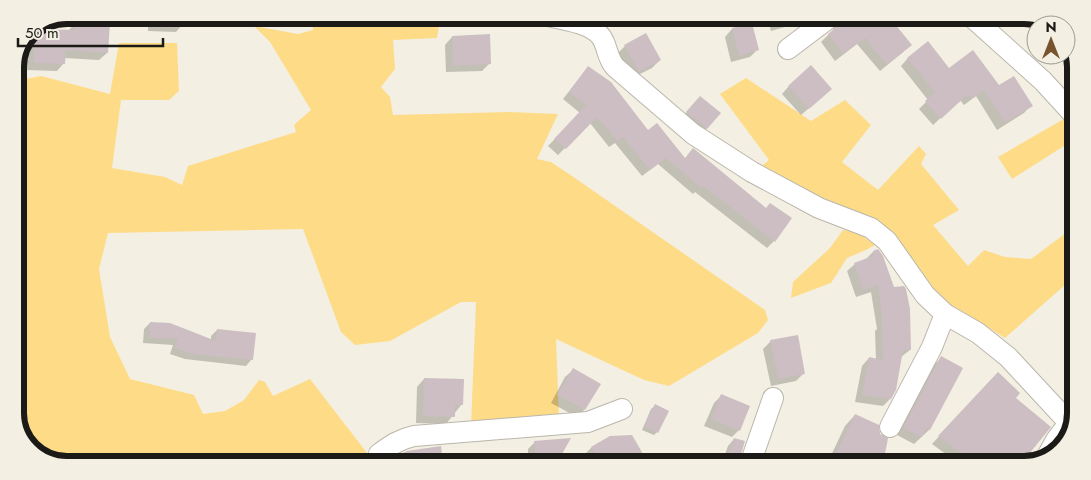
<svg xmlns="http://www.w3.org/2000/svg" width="1091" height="480" font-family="Jost,sans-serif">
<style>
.green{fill:#fedc87}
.shadow{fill:#0003}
.building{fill:#ccbec2}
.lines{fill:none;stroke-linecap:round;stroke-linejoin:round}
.minor-casing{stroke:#bbb6ab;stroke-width:22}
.minor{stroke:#fff;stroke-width:20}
.rim{fill:none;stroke:#1b1a16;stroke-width:6}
</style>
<rect width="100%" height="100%" fill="#f3efe3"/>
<!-- green -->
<g class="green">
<polygon points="312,16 443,17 440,21 437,38 393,40 395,69 381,87 390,97 393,115 509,112 558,114 537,159 551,162 572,176 765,310 768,320 758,333 669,386 644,380 556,339 559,420 471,426 476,302 461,302 390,341 355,345 341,332 303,229 108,233 99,269 110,337 130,379 194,395 203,414 225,411 244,400 259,380 265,382 273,396 310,379 374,462 47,461 24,442 15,417 15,64 20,80 41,76 110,94 119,43 177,43 179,91 169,100 121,100 112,168 165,177 182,185 188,166 296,132 294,125 311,110 270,42 254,26 298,34 313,30"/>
<polygon points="746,78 811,121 845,100 871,125 842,162 878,190 919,146 926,154 921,164 959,210 933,225 968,266 984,250 1005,257 1031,259 1074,227 1074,277 1005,338 950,304 929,285 891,230 875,221 758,169 769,160 720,94"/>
<polygon points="1069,116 1075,127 1075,139 1012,179 998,157"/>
<polygon points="843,230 857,232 875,245 866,250 847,258 831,283 791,298 793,282 830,248"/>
</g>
<!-- shadow -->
<g class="shadow">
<polygon points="148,15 184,15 183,24 176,32 148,31"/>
<polygon points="767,18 811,18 806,21 771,31"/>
<polygon points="831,18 889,18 903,52 880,71 857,44 835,61 821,42 833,30 834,24"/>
<polygon points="76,22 107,53 99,60 64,58 64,63 57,71 27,70 28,38 35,30 68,31"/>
<polygon points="732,29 757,50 750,57 731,62 725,37"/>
<polygon points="452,37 490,63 482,71 446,72 445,45"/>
<polygon points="625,46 660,60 652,68 632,78 618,53"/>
<polygon points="908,58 949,70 999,87 1031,105 1024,113 997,130 976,96 964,105 960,100 933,125 919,109 928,100 901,66"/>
<polygon points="588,67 648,132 685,159 774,241 767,248 695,192 693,194 658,164 642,176 615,143 609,147 590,123 558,155 548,146 580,113 563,99"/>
<polygon points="789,86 823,96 801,115 782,94"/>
<polygon points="693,105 707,128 699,136 680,120"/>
<polygon points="873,252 910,350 901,357 890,399 883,406 855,402 862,366 869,358 876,360 875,331 877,329 871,292 856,297 847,271 855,264 866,259"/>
<polygon points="150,323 211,340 211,336 217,330 251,360 246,366 185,359 170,354 173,345 143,343 144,329"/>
<polygon points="771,341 804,373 796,381 771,386 763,349"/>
<polygon points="941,358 961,368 929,430 914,444 897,435 934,365"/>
<polygon points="573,370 584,410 577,417 551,403 565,377"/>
<polygon points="424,379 462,404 446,424 416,423 417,387"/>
<polygon points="990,381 1014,398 1022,461 1025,463 1023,465 956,465 958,463 932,444"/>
<polygon points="721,396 739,430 732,437 704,426 714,403"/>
<polygon points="655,406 657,432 654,435 642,430 651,409"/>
<polygon points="855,415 882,462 884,463 883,464 827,464 845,426"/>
<polygon points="610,437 641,453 629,463 589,463 584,455 591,448"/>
<polygon points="734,439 738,464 702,464 704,461 722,463 728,446"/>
<polygon points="569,440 556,463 528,463 528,449 535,442"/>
</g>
<!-- building -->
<g class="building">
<polygon points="841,18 890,18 912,45 887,65 865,38 843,54 828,34 837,27"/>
<polygon points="75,21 110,23 108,53 66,50 65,64 34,63 34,29 74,30"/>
<polygon points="752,23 759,50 739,56 732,28"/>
<polygon points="646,33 661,60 639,72 624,45"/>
<polygon points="490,34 491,64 453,66 452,36"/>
<polygon points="928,41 949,68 973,50 999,85 1014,76 1033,106 1005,123 984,90 972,99 968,94 941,119 925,101 935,92 907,58"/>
<polygon points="811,65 832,89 809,109 788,86"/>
<polygon points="588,66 611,82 648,130 657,123 685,158 693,148 766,208 770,203 792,218 775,242 703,186 701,188 666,158 650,170 623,137 617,141 597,117 566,149 554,139 586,105 569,92"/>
<polygon points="700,96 721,113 707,129 686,112"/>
<polygon points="878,249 883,256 894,287 904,286 906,289 910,309 911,350 903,350 896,390 891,399 862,395 869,357 883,360 881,307 878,285 863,290 854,263 873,256 873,251"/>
<polygon points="150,322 170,323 216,341 217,329 256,333 253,360 192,354 175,348 178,339 149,338"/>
<polygon points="798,335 805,374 778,379 770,340"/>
<polygon points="941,356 963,368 930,430 927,428 922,437 903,428"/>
<polygon points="573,368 601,384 585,410 557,395"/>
<polygon points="998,372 1020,393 1016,398 1051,427 1020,465 956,465 964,455 938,436"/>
<polygon points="424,378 464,379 463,405 455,405 455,417 423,416"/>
<polygon points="721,394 750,406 740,431 711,419"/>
<polygon points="655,404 669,411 658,433 644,426"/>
<polygon points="855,414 879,425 880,434 888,438 883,464 844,464 833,459"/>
<polygon points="632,435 643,454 626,463 600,463 591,447 610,436"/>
<polygon points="571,438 557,463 536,463 534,441"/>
<polygon points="734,438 745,441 738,464 725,464"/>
<polygon points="441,446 443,463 394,462 393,458 407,451"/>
</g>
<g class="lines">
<!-- minor casing -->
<g class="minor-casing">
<g id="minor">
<path d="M552 17C569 21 597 24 604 42 608 51 608 59 615 67L693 134 752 172 819 208 871 228 887 241 925 295 945 314 978 333 1008 357 1072 426"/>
<polyline points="974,19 1043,81 1075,116"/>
<polyline points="788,49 829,18"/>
<polyline points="890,427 932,347 945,314"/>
<polyline points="1046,458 1056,440 1069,423"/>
<path d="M382 462 379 454C391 445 400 439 414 436L588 422 622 409"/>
<polyline points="750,464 773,398"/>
</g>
</g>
<!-- minor -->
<use href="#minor" class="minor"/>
</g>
<!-- crop -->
<path d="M0 0H1091V480H0ZM67 24H1024A43 43 0 0 1 1067 67V413A43 43 0 0 1 1024 456H67A43 43 0 0 1 24 413V67A43 43 0 0 1 67 24Z" fill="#f3efe3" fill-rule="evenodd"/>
<path class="rim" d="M67 24H1024A43 43 0 0 1 1067 67V413A43 43 0 0 1 1024 456H67A43 43 0 0 1 24 413V67A43 43 0 0 1 67 24Z"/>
<!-- north arrow -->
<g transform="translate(1051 40)"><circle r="24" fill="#f3efe3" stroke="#9d9a91"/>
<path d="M0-4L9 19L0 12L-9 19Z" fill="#78542e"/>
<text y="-8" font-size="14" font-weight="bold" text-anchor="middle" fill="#1b1a16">N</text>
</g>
<!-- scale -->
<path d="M18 38v8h145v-8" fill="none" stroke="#1b1a16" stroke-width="2.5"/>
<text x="25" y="38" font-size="15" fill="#1b1a16" stroke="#f3efe3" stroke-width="4" paint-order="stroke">50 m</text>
</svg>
